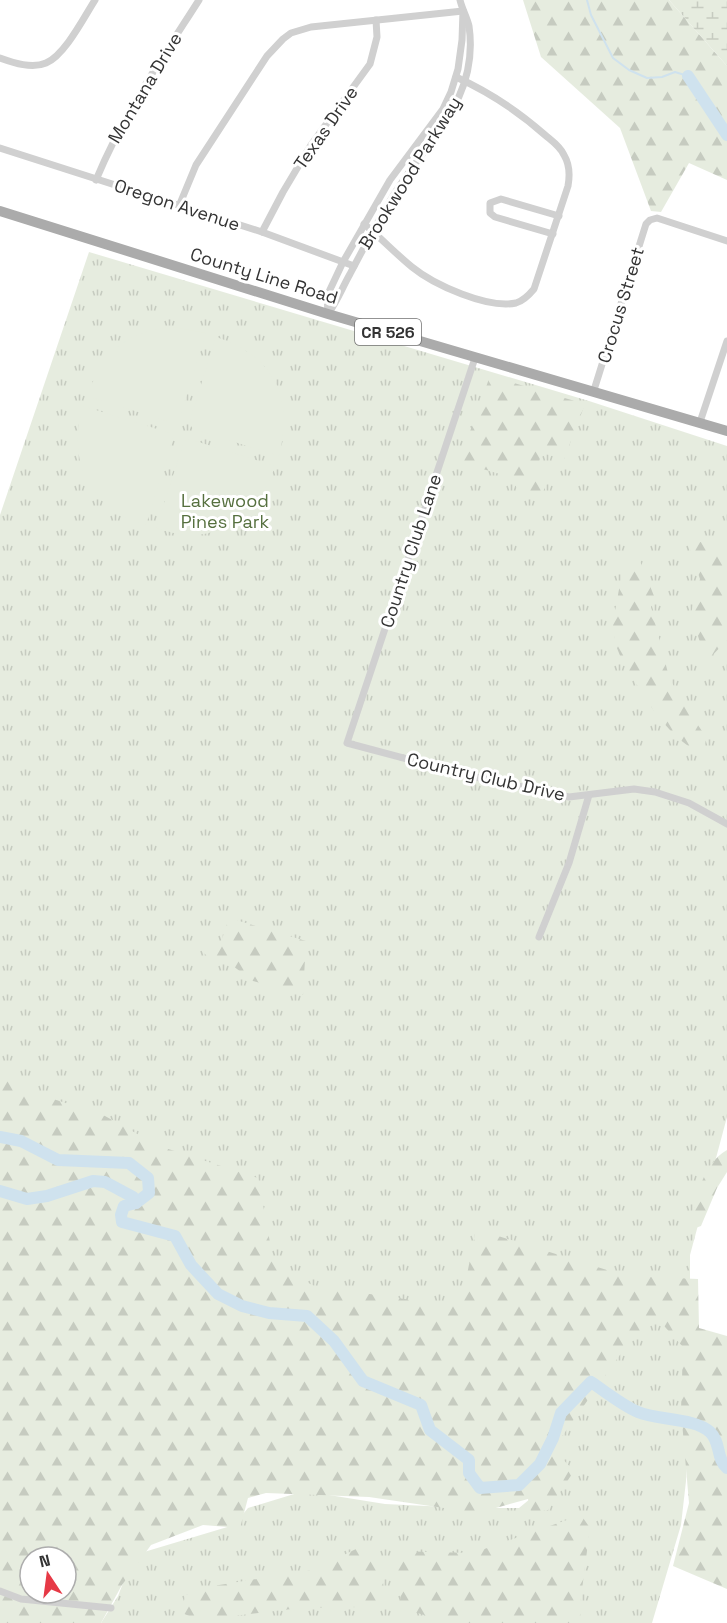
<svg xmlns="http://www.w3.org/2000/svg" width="727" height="1623" font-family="'Space Grotesk',sans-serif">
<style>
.grass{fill:url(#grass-tufts)}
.forest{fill:url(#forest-firs);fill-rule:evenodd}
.wetland{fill:url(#wetland-marsh)}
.pitch{fill:#e6ecdf}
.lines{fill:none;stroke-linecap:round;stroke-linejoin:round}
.stream{stroke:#cfe2ee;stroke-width:2}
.river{stroke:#cfe2ee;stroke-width:12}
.minor{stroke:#d0d0d0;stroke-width:7}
.primary{stroke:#ababab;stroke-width:10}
.labels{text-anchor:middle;stroke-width:6;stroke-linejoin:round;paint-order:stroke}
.shield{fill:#fff;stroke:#707070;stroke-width:1.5}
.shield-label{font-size:16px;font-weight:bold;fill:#333}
.street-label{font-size:18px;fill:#333;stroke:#fff}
.park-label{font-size:18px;fill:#56703f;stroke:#fff}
</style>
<defs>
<pattern id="grass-tufts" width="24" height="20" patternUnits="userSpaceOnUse" patternTransform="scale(1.5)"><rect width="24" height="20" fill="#e6ecdf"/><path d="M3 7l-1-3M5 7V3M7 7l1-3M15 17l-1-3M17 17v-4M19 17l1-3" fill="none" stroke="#c6cbc0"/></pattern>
<pattern id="forest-firs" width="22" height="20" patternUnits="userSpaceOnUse" patternTransform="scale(1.5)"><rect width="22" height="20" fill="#e6ecdf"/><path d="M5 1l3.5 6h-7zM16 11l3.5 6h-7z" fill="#c6cbc0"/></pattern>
<pattern id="wetland-marsh" width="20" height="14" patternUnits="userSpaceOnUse" patternTransform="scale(1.5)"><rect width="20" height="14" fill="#e6ecdf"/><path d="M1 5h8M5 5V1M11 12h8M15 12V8" fill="none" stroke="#c6cbc0"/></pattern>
</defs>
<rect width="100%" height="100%" fill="#fff"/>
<!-- grass -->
<polygon class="grass" points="89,252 589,401 727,446 727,1117 690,1255 690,1391 686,1481 681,1525 652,1623 101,1623 118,1596 134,1555 234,1525 248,1508 304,1491 385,1504 469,1508 519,1508 536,1494 476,1321 421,1405 0,1137 0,515"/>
<!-- forest -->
<g class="forest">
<polygon points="523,0 669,0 727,66 727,180 689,163 661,212 651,211 620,128 541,57"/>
<polygon points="490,376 585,404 564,459 546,454 540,458 538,466 539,474 548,481 540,498 517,489 513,478 459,462"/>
<polygon points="727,540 727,640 706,662 691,613 700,579 688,543"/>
<path d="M638 556 654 596 651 607 669 677 681 700 706 737 705 746 696 751C668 734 652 709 635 682 626 667 617 654 614 636 611 621 616 610 618 595 621 580 623 565 638 556Z"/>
<polygon points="229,918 306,941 303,995 253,981 229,963 213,962 196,945 221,942"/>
<path d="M0 1066 38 1094 105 1116 159 1146 258 1178 274 1264 314 1286 446 1305 464 1290 476 1229 626 1276 698 1279 699 1328 727 1336V1589L673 1566 689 1503 681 1410 683 1347 657 1318 627 1345 553 1449 574 1471 548 1510 531 1513 528 1499 478 1513 369 1497 266 1493 248 1498 240 1528 203 1525 151 1545 122 1585 101 1623H0ZM30 1557H66V1593H30Z"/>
<path d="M727 1150V1172L717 1188 701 1226 690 1230C695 1202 701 1165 727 1150Z"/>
<polygon points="581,1515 590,1528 581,1597 580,1623 449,1623 402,1608 393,1551 473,1553"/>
<polygon points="358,1548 375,1553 382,1574 385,1599 364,1607 300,1608 199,1620 182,1613 185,1595 213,1586 313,1570"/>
</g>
<!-- wetland -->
<polygon class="wetland" points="669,0 727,0 727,66"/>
<!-- pitch -->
<g class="pitch">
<path d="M173 327 206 333 179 420 173 423 87 396C103 352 126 331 173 327Z"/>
<path d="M216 337C274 356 294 397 279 456L193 429 189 423Z"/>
<path d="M83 406 170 433 173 438 146 525C90 509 66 461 83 406Z"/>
<path d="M189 439 275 466C263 504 232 536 189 535 178 535 167 531 156 528L184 442Z"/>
</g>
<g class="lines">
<!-- stream -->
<polyline class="stream" points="587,0 591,15 613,58 629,70 647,78 662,77 675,72 688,76"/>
<!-- river -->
<g class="river">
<polyline points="688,76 727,135"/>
<path d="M0 1137 21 1141 58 1160 129 1163 148 1178 149 1193 136 1203 124 1206 121 1215 122 1222 175 1236 191 1265 218 1294 242 1306 269 1313 307 1316 334 1341 363 1381 421 1405 430 1430 469 1460V1473L480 1488 519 1485 540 1464 553 1438 561 1413 591 1382C606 1392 622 1405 638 1412 656 1420 695 1418 710 1432 721 1442 716 1459 727 1468"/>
<polyline points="0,1191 27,1199 47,1196 93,1181 105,1182 133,1197 136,1203"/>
</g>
<!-- minor -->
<g class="minor">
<path d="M0 58C14 63 32 69 46 63 65 55 84 17 95 0"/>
<polyline points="0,148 262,232 354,266"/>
<path d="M96 180C123 115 162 58 199 0"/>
<polyline points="179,206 196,165 267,56 283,39 291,33 311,27 463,11"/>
<path d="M364 224C381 238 396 254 412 267 434 285 488 309 516 303 523 301 529 295 534 289L568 186C570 175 570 165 564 155 560 146 552 141 545 135 518 111 489 92 456 77"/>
<polyline points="262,232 283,192 311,145 370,64 377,37 376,20"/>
<polyline points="553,234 495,217 490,213 490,203 501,199 559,216"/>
<polyline points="328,313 327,296 343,262 390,180 443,109 451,92 458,69 462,40 463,11"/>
<path d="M328 314C338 300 342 288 350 274 363 249 376 225 390 201 424 142 480 102 469 26 467 17 462 9 460 0"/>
<polyline points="475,358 347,743 471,776 569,797 634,789 655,792 689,803 727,824"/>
<polyline points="594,390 646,224 650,220 657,218 727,241"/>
<polyline points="700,422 727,341"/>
<polyline points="539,937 569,863 589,795"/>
<polyline points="0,1591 21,1599 111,1608"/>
</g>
<!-- primary -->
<polyline class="primary" points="0,211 328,314 727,431"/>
</g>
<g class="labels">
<!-- shield labels -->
<rect class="shield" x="355" y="319" width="66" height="26" rx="4.5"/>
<g class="shield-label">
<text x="388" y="338">CR 526</text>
</g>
<!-- street labels -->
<g class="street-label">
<text transform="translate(145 88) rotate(-59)" y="6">Montana Drive</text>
<text transform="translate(326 128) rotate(-55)" y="6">Texas Drive</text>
<text transform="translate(410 173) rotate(-58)" y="6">Brookwood Parkway</text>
<text transform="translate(177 205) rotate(18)" y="6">Oregon Avenue</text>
<text transform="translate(264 276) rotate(17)" y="6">County Line Road</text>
<text transform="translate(621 305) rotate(-73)" y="6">Crocus Street</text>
<text transform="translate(411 551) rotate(-72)" y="6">Country Club Lane</text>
<text transform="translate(486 777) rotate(13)" y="6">Country Club Drive</text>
</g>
<!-- park labels -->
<g class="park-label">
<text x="225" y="507">Lakewood<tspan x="225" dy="21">Pines Park</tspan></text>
</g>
</g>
<!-- north arrow -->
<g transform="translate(48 1575) rotate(347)"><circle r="28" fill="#ffffff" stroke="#adadad" stroke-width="1.5"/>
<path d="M0-4.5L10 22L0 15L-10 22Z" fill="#e63946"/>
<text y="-9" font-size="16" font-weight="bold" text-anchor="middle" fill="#333333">N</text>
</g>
</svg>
